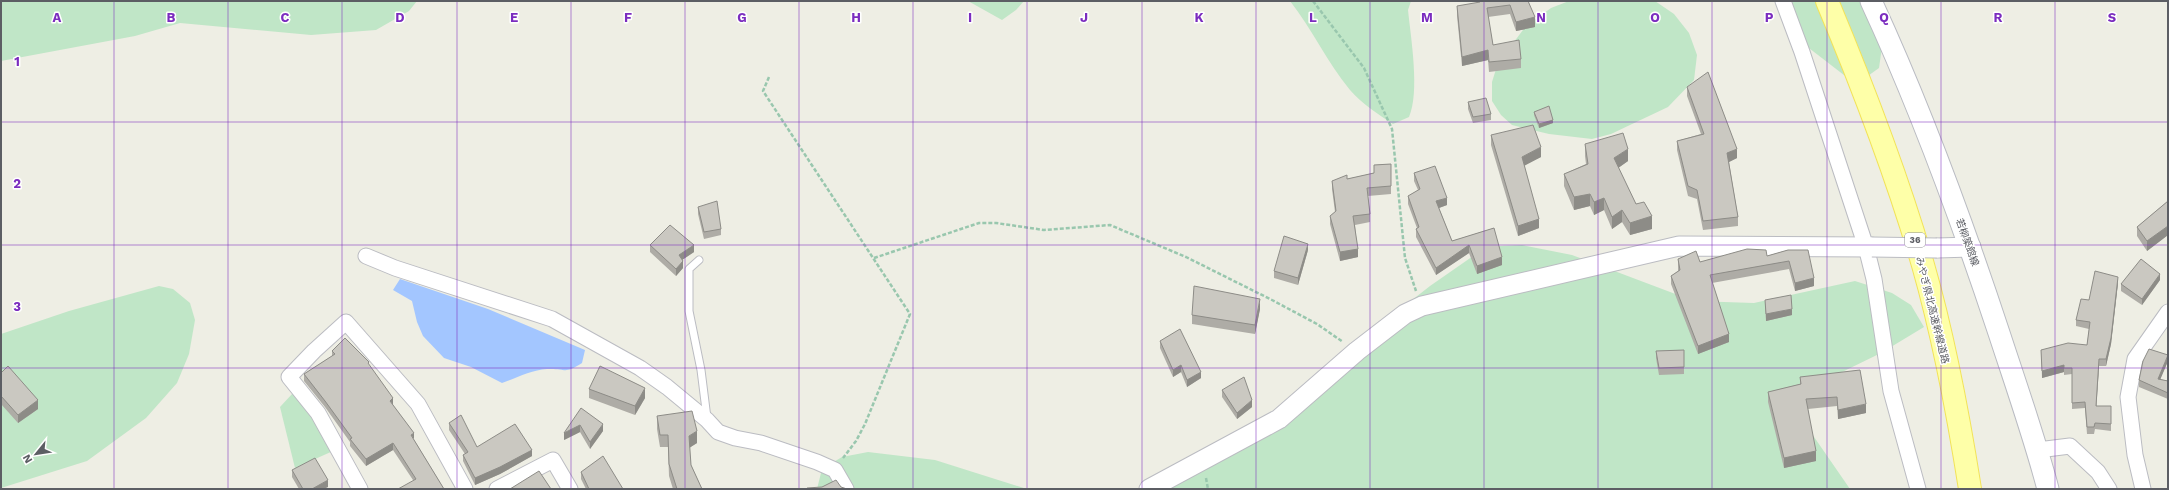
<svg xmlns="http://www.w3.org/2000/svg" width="2169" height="490" font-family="'Work Sans','Noto Sans JP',sans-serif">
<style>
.green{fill:#c0e6c7}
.water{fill:#a3c6ff}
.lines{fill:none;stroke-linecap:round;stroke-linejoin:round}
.service-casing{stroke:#bbbcc2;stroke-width:9}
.minor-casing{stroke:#bbbcc2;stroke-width:17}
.tertiary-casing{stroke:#bbbcc2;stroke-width:21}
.secondary-casing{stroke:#b9bbc2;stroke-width:23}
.primary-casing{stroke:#f2e359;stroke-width:24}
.path{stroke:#99c7ae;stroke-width:2.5;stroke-dasharray:4 2;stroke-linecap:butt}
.service{stroke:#fff;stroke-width:7}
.minor{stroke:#fff;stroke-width:15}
.tertiary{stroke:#fff;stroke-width:19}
.secondary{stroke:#fff;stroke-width:21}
.primary{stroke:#feffa8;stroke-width:22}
.tertiary-bridge-casing{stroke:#bbbcc2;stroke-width:21;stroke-linecap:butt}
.tertiary-bridge{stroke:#fff;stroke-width:19}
.wall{fill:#aeaca6}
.shaded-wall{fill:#8d8c87}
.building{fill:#cac8c1;stroke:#8d8c87}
.grid{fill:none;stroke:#7b2cbf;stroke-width:1;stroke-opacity:0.55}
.labels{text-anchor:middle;stroke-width:3;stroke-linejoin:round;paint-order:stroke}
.shield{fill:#fff;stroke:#8d8e92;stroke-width:1}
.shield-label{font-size:9px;font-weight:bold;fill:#5c5e64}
.street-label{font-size:10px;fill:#5c5e64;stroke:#fff}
.grid-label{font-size:13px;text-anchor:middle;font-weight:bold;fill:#7b2cbf;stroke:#fff;stroke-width:3;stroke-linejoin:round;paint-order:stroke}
</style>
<rect width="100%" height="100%" fill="#eeeee4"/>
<!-- green -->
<g class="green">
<polygon points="1,1 417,1 409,11 376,30 311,35 180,23 135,36 1,61"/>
<polygon points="968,1 1024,1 1016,10 1002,20"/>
<path d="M1290 1H1411L1408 10C1411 39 1420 92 1409 117L1393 124C1378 114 1362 104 1350 90 1327 62 1312 29 1290 1Z"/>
<polygon points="1569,1 1655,1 1674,14 1689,33 1697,55 1694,80 1668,107 1611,134 1592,139 1549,134 1512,125 1501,115 1492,101 1492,82 1498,63 1526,26 1551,8"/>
<polygon points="1787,1 1874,1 1883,40 1879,68 1865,78 1853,82 1805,45"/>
<polygon points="1522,245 1572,255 1694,301 1754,303 1855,281 1892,293 1911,305 1924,327 1881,353 1799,393 1812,434 1850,489 1149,489 1226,449 1343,354 1430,286 1476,254 1500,246"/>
<polygon points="159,286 173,289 190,303 195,320 189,354 177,383 146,418 87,461 1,488 1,334 69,311"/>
<polygon points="293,393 316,420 333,451 295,468 280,407"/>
<polygon points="868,452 935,460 1027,489 817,489 822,469 842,457"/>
</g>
<!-- water -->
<path class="water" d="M400 279 488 309 585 350 582 363C563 375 567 368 547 369 532 370 516 378 502 383L471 367 444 358 423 336 417 322 412 301 393 290Z"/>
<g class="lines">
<!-- service casing -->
<g class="service-casing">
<polyline id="service" points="699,260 689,269 689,311 701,370 707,418"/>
</g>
<!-- minor casing -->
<g class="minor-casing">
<g id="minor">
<polyline points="1783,1 1802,52 1866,247 1874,279 1891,391 1918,489"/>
<polyline points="366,256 395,268 552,319 640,368 667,387 707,420 718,432 735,438 761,443 817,462 835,470 846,489"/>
<polyline points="2038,450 2070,446 2098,472 2109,489"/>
<polyline points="360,489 318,413 289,377 314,351 346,322 418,404 465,489"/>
<polyline points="497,489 553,460 570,489"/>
<polyline points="2143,489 2135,455 2128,397 2135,359 2168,312"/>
</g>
</g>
<!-- tertiary casing -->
<g class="tertiary-casing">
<g id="tertiary">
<polyline points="1937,248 1971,247"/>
<polyline points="1149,489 1279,419 1357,351 1405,314 1422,306 1679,246 1872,247"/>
</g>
</g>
<!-- secondary casing -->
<g class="secondary-casing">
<path id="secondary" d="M1871 1C1921 109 1962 221 1999 333 2016 385 2034 436 2048 489"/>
</g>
<!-- primary casing -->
<g class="primary-casing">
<path id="primary" d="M1827 1C1863 87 1897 175 1923 265 1944 338 1958 413 1970 489"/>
</g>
<!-- path -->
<g class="path">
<polyline points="1313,1 1364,68 1392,129 1405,258 1416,291"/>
<polyline points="769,77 763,91 910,314 865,424 856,441 843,458"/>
<polyline points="874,258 979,223 996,223 1044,230 1110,225 1186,257 1272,300 1317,324 1343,342"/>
<polyline points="1206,478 1208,489"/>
</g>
<!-- service -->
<use href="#service" class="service"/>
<!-- minor -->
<use href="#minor" class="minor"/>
<!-- tertiary -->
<use href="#tertiary" class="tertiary"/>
<!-- secondary -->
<use href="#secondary" class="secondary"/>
<!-- primary -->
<use href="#primary" class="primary"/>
<!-- tertiary-bridge casing -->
<g class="tertiary-bridge-casing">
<polyline id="tertiary-bridge" points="1872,247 1937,248"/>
</g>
<!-- tertiary-bridge -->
<use href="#tertiary-bridge" class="tertiary-bridge"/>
</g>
<!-- wall -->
<g class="wall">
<polygon points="1476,1 1528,1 1535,27 1516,31 1510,14 1488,17 1493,45 1521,59 1521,68 1489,72 1488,60 1462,66 1457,16 1457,6 1477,3"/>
<polygon points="1687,87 1737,158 1729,162 1738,217 1738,226 1703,230 1697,199 1688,196 1677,150 1677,141 1701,134 1687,96"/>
<polygon points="1468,102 1491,114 1491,120 1473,123 1468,109"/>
<polygon points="1534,112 1553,123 1539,128 1534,115"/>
<polygon points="1491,135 1541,157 1524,165 1539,228 1518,236 1491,145"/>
<polygon points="1585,144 1628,161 1618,168 1636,204 1652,229 1630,235 1622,222 1612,229 1604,210 1594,215 1590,206 1574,210 1564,186 1564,174 1586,164 1585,156"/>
<polygon points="1391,164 1391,194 1368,196 1370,214 1370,222 1355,225 1358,257 1340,261 1330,224 1330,216 1335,212 1332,189 1332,181 1347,179 1374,173 1374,165"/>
<polygon points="1414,173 1447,205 1439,208 1452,241 1494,228 1502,265 1477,274 1469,253 1436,275 1416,237 1416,229 1417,228 1408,204 1408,196 1418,190 1414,181"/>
<polygon points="2168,201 2168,235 2147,251 2137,236 2137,227"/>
<polygon points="698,207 721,229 721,235 704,239 698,214"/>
<polygon points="650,245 694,252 682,260 683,268 676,276 650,252"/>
<polygon points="1308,250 1298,285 1274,278 1274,271"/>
<polygon points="1788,250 1814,286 1795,291 1789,269 1712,283 1729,342 1698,354 1671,284 1671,276 1678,271 1678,259 1700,262 1767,256"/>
<polygon points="2160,280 2142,305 2121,291 2121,284"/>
<polygon points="2118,283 2111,344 2106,366 2099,366 2096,406 2111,406 2111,431 2095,429 2094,434 2087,434 2085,408 2072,409 2072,374 2064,375 2064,372 2042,378 2041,350 2087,345 2089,329 2076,326 2076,320 2089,300"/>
<polygon points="1765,300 1792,315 1766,321 1765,307"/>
<polygon points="1260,309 1255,334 1192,324 1192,315"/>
<polygon points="1160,341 1201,378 1187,387 1181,372 1173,377 1160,348"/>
<polygon points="1684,350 1684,374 1659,375 1656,358 1656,351"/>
<polygon points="332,351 369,366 444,489 413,480 393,450 366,466 350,446 350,442 325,407 304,381 304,374 332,356"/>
<polygon points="2168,361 2160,379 2168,381 2168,399 2139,387 2139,380"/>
<polygon points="1,373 38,409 18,423 1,404"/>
<polygon points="1800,377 1866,413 1838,419 1837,406 1808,409 1816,461 1784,468 1768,402 1768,392 1800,384"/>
<polygon points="589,389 645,398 635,415 589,398"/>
<polygon points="1222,390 1252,407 1237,419 1222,397"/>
<polygon points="581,408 603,431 590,449 580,432 564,440"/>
<polygon points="657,416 697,443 689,448 691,465 702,489 673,489 669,476 668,447 660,447 657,429"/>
<polygon points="449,423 477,447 532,456 500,474 475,485 463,461 463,455 465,454 449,430"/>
<polygon points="292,470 328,487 323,489 299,489 292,477"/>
<polygon points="581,472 623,489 586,489 581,479"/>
</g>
<!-- shaded-wall -->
<g class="shaded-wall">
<polygon points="1535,17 1535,27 1516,31 1516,22"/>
<polygon points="1488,50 1488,60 1462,66 1462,57"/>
<polygon points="1553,120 1553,123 1539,128 1539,124"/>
<polygon points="1541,147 1541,157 1522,167 1522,157"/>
<polygon points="1628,149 1628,161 1614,171 1614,158"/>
<polygon points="1737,149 1737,158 1727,163 1727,153"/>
<polygon points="1590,194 1590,206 1574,210 1574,197"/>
<polygon points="1447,198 1447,205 1436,209 1436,201"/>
<polygon points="1604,198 1604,210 1594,215 1594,202"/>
<polygon points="1622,210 1622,222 1612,229 1612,217"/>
<polygon points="1652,216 1652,229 1630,235 1630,223"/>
<polygon points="1539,219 1539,228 1518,236 1518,226"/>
<polygon points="2168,226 2168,235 2147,251 2147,241"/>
<polygon points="1308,244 1308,250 1298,285 1298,278"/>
<polygon points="694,245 694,252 679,262 679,255"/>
<polygon points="1469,245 1469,253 1436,275 1436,268"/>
<polygon points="1358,249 1358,257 1340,261 1340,252"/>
<polygon points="1502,257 1502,265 1477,274 1477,266"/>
<polygon points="683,261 683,268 676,276 676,269"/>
<polygon points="2160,274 2160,280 2142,305 2142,299"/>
<polygon points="2118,277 2118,283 2111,344 2106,366 2106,359"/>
<polygon points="1814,278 1814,286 1795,291 1795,283"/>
<polygon points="1260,299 1260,309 1255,334 1255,325"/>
<polygon points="1792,309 1792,315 1766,321 1766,314"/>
<polygon points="1729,334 1729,342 1698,354 1698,346"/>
<polygon points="2168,355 2168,361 2158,385 2158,379"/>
<polygon points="2099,359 2099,366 2096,413 2096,406"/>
<polygon points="1181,365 1181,372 1173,377 1173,370"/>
<polygon points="2064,365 2064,372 2042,378 2042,371"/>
<polygon points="1201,372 1201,378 1187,387 1187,380"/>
<polygon points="645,388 645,398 635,415 635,406"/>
<polygon points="393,398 393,405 390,401"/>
<polygon points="38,400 38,409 18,423 18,415"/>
<polygon points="1252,400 1252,407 1237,419 1237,413"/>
<polygon points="1866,404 1866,413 1838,419 1838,410"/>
<polygon points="603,424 603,431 590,449 590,442"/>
<polygon points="580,425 580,432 564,440 564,433"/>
<polygon points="697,431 697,443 689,448 689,436"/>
<polygon points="414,433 414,439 411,435"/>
<polygon points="393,443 393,450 366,466 366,459"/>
<polygon points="532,450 532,456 500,474 475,485 475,478"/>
<polygon points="1816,451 1816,461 1784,468 1784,458"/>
<polygon points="328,480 328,487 323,489 312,489"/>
</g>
<!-- building -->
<g class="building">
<polygon points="1479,1 1528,1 1535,17 1516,22 1510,5 1487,8 1493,45 1519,40 1521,59 1489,62 1488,50 1462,57 1457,6 1480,2"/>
<polygon points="1708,72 1737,149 1727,153 1738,217 1703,221 1697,190 1688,186 1677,141 1704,134 1687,87"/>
<polygon points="1486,98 1491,114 1473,117 1468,102"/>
<polygon points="1549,106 1553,120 1539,124 1534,112"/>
<polygon points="1533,125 1541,147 1522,157 1539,219 1518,226 1491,135"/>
<polygon points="1623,133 1628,149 1614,158 1636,204 1644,202 1652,216 1630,223 1622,210 1612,217 1604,198 1594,202 1590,194 1574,197 1564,174 1588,164 1585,144"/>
<polygon points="1391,164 1391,186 1367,188 1370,214 1353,216 1358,249 1340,252 1330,216 1336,211 1332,181 1347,175 1347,179 1374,173 1374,165"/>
<polygon points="1435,166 1447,198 1436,201 1452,241 1494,228 1502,257 1477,266 1469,245 1436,268 1416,229 1419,227 1408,196 1420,189 1414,173"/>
<polygon points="717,201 721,229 704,232 698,207"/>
<polygon points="2168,201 2168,226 2147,241 2137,227"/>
<polygon points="670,225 694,245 679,255 683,261 676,269 650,245"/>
<polygon points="1284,236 1308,244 1298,278 1274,271"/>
<polygon points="1747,249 1766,250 1767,256 1788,250 1808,250 1814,278 1795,283 1789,261 1710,275 1729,334 1698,346 1671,276 1680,270 1678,259 1696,251 1700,262"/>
<polygon points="2141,259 2160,274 2142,299 2121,284"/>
<polygon points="2095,271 2118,277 2111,338 2106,359 2099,359 2096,406 2111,406 2111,424 2095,423 2094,427 2087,427 2085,402 2072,403 2072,368 2064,368 2064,365 2042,371 2041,350 2068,343 2087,345 2090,322 2076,320 2081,299 2089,300"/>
<polygon points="1194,286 1260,299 1255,325 1192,315"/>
<polygon points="1791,295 1792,309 1766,314 1765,300"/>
<polygon points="1180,329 1201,372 1187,380 1181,365 1173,370 1160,341"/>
<polygon points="345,338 369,362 368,363 393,398 390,401 414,433 411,435 444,489 398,489 416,479 393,443 366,459 350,439 352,438 325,401 304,374 335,354 332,351"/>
<polygon points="2149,349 2168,355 2158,379 2168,381 2168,393 2139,380 2143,361"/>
<polygon points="1684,350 1684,367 1659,368 1656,351"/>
<polygon points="8,366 38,400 18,415 1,396 1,373"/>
<polygon points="600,366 645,388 635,406 589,389"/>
<polygon points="1860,370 1866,404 1838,410 1837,397 1806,399 1816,451 1784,458 1768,392 1801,384 1800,377"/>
<polygon points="1244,377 1252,400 1237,413 1222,390"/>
<polygon points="581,408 603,424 590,442 580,425 564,433"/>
<polygon points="692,411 697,431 689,436 691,465 702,489 677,489 669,464 668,435 660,435 657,416"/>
<polygon points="461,415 477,447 515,424 532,450 500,467 475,478 463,455 468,452 449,423"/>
<polygon points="603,456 623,489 589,489 581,472"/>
<polygon points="315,458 328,480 312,489 303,489 292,470"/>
<polygon points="539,471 551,489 510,489"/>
<polygon points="836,480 841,487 847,489 808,489 807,488 822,487"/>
</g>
<!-- grid -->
<path class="grid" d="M114 1V489M228 1V489M342 1V489M457 1V489M571 1V489M685 1V489M799 1V489M913 1V489M1027 1V489M1142 1V489M1256 1V489M1370 1V489M1484 1V489M1598 1V489M1712 1V489M1827 1V489M1941 1V489M2055 1V489M1 122H2168M1 245H2168M1 368H2168"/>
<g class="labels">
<!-- shield labels -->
<rect class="shield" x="1905" y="233" width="20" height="14" rx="3"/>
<g class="shield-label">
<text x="1915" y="243">36</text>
</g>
<!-- street labels -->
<g class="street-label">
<text transform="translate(1968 242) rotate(70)" y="4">若柳築館線</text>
<text transform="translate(1933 310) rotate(76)" y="4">みやぎ県北高速幹線道路</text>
</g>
</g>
<g class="grid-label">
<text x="57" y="22">A</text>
<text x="171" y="22">B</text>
<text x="285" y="22">C</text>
<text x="400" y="22">D</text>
<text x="514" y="22">E</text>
<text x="628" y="22">F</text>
<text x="742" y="22">G</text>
<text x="856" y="22">H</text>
<text x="970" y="22">I</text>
<text x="1084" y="22">J</text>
<text x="1199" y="22">K</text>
<text x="1313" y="22">L</text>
<text x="1427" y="22">M</text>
<text x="1541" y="22">N</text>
<text x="1655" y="22">O</text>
<text x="1769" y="22">P</text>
<text x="1884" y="22">Q</text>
<text x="1998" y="22">R</text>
<text x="2112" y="22">S</text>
<text x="17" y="66">1</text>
<text x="17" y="188">2</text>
<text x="17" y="311">3</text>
</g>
<!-- border -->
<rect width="2169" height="490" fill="none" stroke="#5c5e64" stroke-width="4"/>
<!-- north arrow -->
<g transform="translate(36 454) rotate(240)" stroke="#ffffff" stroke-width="3" paint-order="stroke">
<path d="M0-3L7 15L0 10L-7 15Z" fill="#5c5e64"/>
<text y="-6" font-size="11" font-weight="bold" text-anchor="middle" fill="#5c5e64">N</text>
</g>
</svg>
